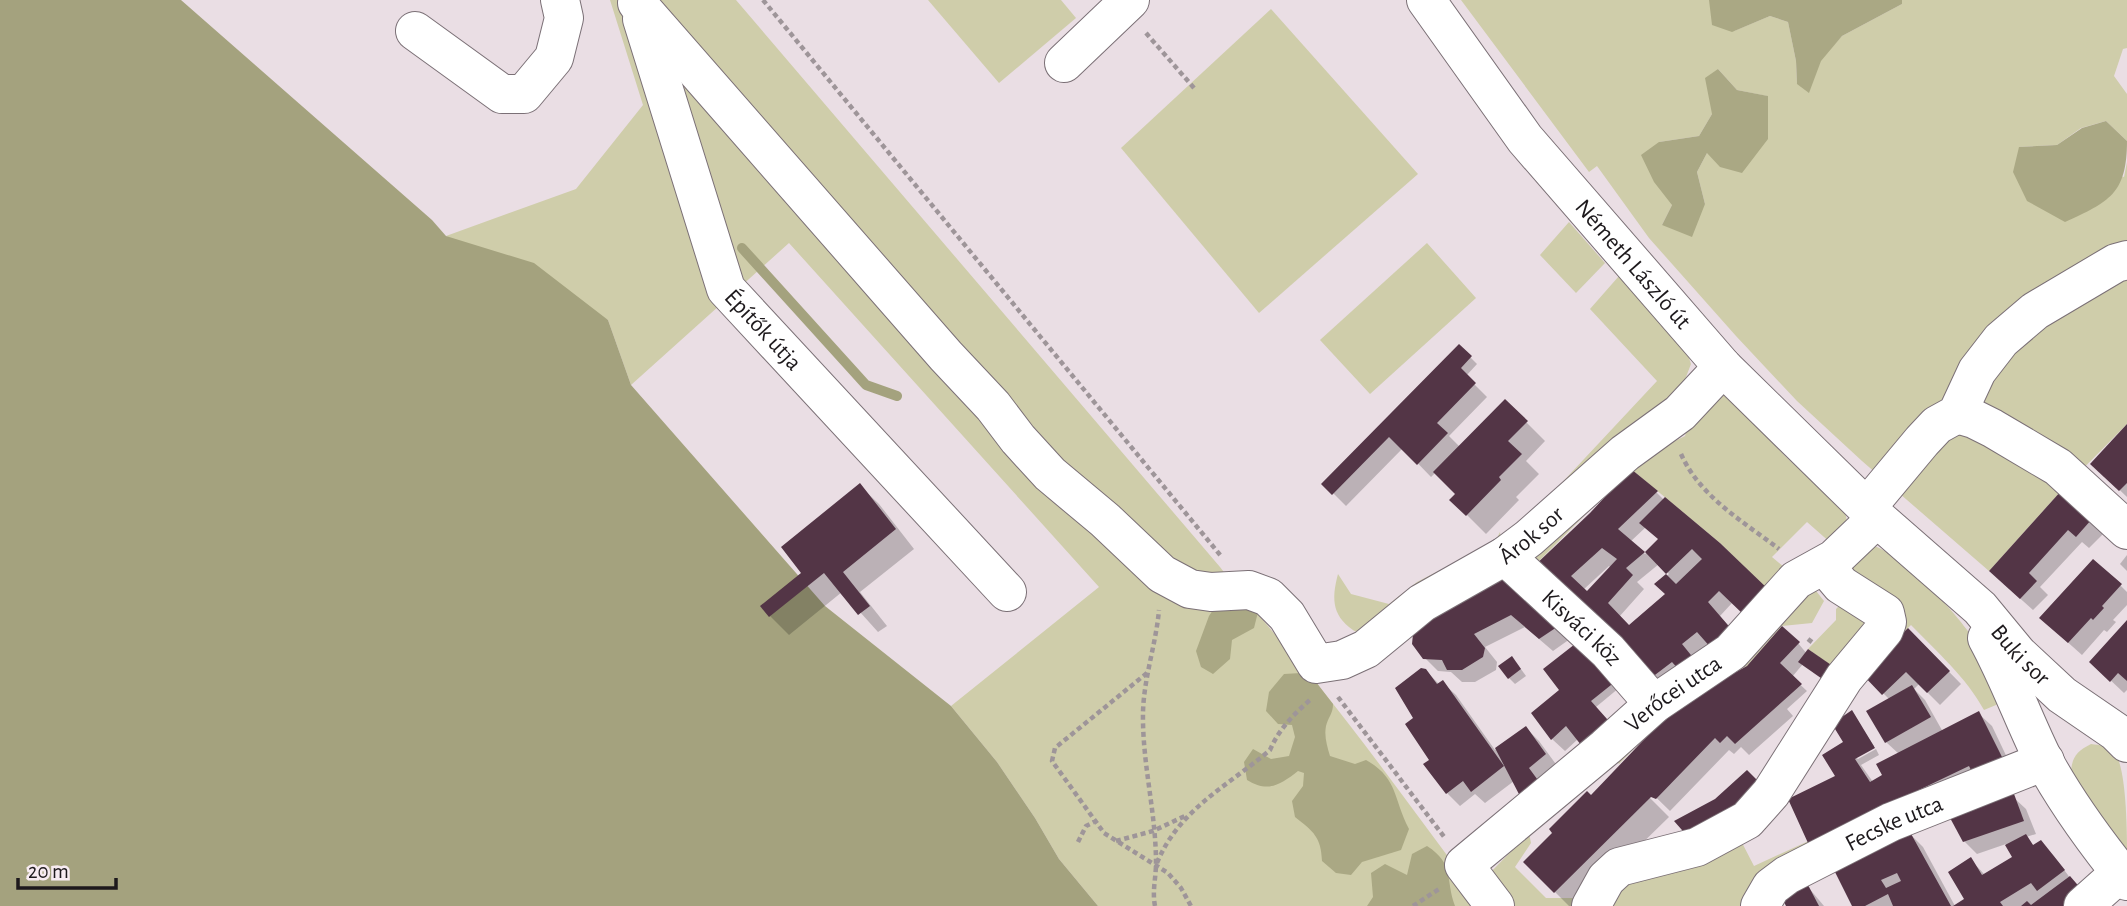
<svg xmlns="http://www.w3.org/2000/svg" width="2127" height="906" font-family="'Alegreya Sans',sans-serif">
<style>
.green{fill:#cfcdaa;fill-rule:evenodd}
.forest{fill:#aaa884}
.water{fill:#a4a27e}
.shadow{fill:#0003;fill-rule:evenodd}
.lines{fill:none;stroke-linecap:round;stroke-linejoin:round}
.stream{stroke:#a4a27e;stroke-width:10}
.building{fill:#533546;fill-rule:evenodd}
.minor-casing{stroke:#7b7076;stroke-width:40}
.path{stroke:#9e9599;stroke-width:4.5;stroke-dasharray:5 3.5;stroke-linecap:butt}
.minor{stroke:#fff;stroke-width:38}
.labels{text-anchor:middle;stroke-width:7;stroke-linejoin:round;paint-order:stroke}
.street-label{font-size:24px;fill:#1d191c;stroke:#f7ebf1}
</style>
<rect width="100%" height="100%" fill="#eadee4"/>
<!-- green -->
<g class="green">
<path d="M610 0H736L1220 567C1250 608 1286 645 1318 685 1376 757 1429 832 1485 906H1098L1059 859 1035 818 997 762 951 706 1099 587 789 243 631 385 608 320 446 236 576 189 643 105Z"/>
<polygon points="928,0 1061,0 1076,18 999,83"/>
<path d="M1461 0H1765L1734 31 1770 16 1788 22 1796 61 1797 84 1842 36 1902 4V0H2127V48L2123 49 2114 76 2127 94V141L2106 121 2081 128 2057 145 2019 147 2124 177 2127 162V424L2061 491 1989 571 1862 461 1797 401 1736 336 1649 238 1597 166 1589 172ZM1718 69 1737 90 1767 96 1707 153 1697 172 1705 204 1662 225 1672 205 1659 142 1699 136 1712 114Z"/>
<polygon points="1271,9 1418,174 1259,313 1121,148"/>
<polygon points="1569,222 1605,263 1576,293 1540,255"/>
<polygon points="1427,243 1476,298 1370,394 1320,340"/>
<polygon points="1619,276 1688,355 1691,364 1681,390 1556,489 1657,381 1590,309"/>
<path d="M1729 395 1786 457 1845 511 1848 527 1841 542 1832 544 1807 522 1772 557 1791 573 1733 631 1768 590 1720 543 1631 469 1531 569 1610 640 1602 656 1584 637 1511 573 1449 600 1521 561 1662 435 1673 442 1685 436C1695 405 1695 400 1729 395Z"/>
<path d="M1500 532 1501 541 1358 633C1332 618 1331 600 1338 574L1351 594 1389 604 1417 582 1495 542Z"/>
<path d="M1874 546C1905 556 1964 620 1980 649 1989 665 1995 682 2003 699L1996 705 1984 710C1966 677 1937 652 1911 625L1862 674 1898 627 1849 575 1852 555Z"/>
<polygon points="1813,587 1824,601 1812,623 1782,626 1747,666 1678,704 1619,764 1613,756"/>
<path d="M1841 604C1855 604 1871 609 1880 620L1879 627 1842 673 1806 727 1837 670 1808 649 1836 620V609Z"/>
<path d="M2091 744C2100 745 2109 746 2116 754 2127 775 2127 834 2127 862L2071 776C2071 759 2075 752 2091 744Z"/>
<polygon points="1883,807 1751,906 1597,906 1609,885 1739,837 1754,866"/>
<polygon points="1529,833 1531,843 1515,867 1546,898 1584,898 1608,851 1689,838 1584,906 1510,906 1488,875"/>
</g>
<!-- forest -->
<g class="forest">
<polygon points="1709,0 1902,0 1902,4 1842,36 1821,61 1809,93 1797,84 1796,61 1788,22 1770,16 1732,32 1712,25"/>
<polygon points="1718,69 1737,90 1768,96 1768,139 1742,173 1720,167 1707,153 1697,172 1705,204 1692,237 1662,225 1672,205 1654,182 1641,155 1659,142 1699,136 1712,114 1705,78"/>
<path d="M2106 121 2127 141C2127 194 2109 202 2065 222L2027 201 2013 172 2019 147 2057 145 2082 128Z"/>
<polygon points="1219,601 1258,612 1254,628 1232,640 1230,659 1213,674 1201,667 1196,651 1209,616"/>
<path d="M1301 673 1316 682 1333 704C1333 714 1328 717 1326 726 1324 736 1327 746 1330 756L1355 764 1366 760C1398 778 1393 798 1409 829L1401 850 1362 862 1351 875 1336 873 1322 861C1321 837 1314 832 1295 817L1292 801 1303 786 1304 773 1298 771C1280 785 1268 793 1247 780L1244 762 1253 749 1271 759 1289 756 1295 737 1292 725 1278 724 1266 711 1269 692 1284 674Z"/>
<path d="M1427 846C1455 864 1445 879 1455 906H1367L1373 897 1371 873 1385 864 1407 875 1412 854Z"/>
</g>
<!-- water -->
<polygon class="water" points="0,0 181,0 432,220 446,236 534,263 608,320 631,385 825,606 951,706 997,762 1035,818 1059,859 1098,906 0,906"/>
<!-- shadow -->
<g class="shadow">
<polygon points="1459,346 1477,364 1466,376 1487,397 1449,436 1460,447 1505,401 1545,441 1526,461 1539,474 1516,497 1519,500 1486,534 1452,500 1458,494 1436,472 1431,477 1403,448 1346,506 1324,484"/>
<polygon points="2127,427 2127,497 2105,476"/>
<polygon points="860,486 879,504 914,549 860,592 887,626 878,632 842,592 789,635 770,616 804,573"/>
<path d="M1656 492 1664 500 1732 603 1720 616 1745 645 1661 692 1546 582ZM1646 527 1660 539 1645 554 1630 542ZM1659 564 1669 574 1657 584 1666 594 1629 627 1619 617 1644 589 1637 582ZM1609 566 1611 568 1587 594 1583 590Z"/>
<polygon points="2061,493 2104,533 2089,548 2082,542 2040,587 2048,595 2033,610 2004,584"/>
<polygon points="2127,555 2127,571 2120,564"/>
<polygon points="1511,575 1577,634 1553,651 1525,627 1485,647 1497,662 1496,670 1475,682 1462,682 1451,672 1438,671 1424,657"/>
<polygon points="2120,585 2127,592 2127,605 2113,620 2116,622 2107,632 2104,630 2082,655 2054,630"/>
<polygon points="2127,623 2127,690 2124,693 2104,674"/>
<polygon points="1908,630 1961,684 1940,705 1919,684 1914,689 1925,700 1943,732 1979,714 1992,726 2013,770 1910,813 1837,777 1852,713 1874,746 1855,757 1858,759 1876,749 1879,755 1861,765 1873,782 1882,778 1899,754 1886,742 1890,700 1864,674"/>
<polygon points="1798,643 1835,688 1803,664 1792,677 1807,691 1787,709 1793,716 1749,755 1741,747 1734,754 1729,750 1670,811 1635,777 1632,780 1669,817 1578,906 1569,906 1525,862 1591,797"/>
<polygon points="1518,665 1526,676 1515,684 1509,678"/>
<polygon points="1546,670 1625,683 1596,707 1578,739 1565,751 1552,739 1561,690"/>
<polygon points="1426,671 1440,685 1443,683 1456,695 1495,750 1526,728 1539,741 1558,767 1540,781 1514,781 1485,803 1475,794 1460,806 1447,793 1431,761 1415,719"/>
<polygon points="2013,797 2026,809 2036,834 2026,837 2034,846 2040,842 2053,855 2091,906 1956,906 1966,899 1970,859 1985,875 2014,858 2006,844 1977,854 1964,841"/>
<polygon points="1910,834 1923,847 1955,906 1854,906"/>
<polygon points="1808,887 1824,906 1788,906"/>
</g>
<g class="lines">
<!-- stream -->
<polyline class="stream" points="742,248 866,385 897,396"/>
</g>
<!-- building -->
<g class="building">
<polygon points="1459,344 1472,356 1461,368 1476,383 1437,423 1448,433 1417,465 1389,437 1332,495 1321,484"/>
<polygon points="1505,399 1528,421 1508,441 1522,454 1499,477 1501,480 1466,516 1449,500 1455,494 1433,472"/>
<polygon points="2127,424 2127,483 2119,491 2090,464"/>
<path d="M1631 469 1658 491 1618 529 1645 552 1626 568 1633 575 1608 603 1629 625 1665 594 1654 584 1666 574 1676 584 1702 559 1692 549 1666 574 1645 552 1658 539 1639 523 1665 497 1720 543 1769 590 1745 616 1719 591 1708 602 1733 631 1712 649 1697 632 1682 644 1695 660 1680 671 1672 662 1647 681 1531 569 1590 513ZM1602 548 1617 559 1587 591 1571 576Z"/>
<polygon points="860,483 896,529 843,572 870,606 858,615 824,573 769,617 760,606 801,573 781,547"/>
<polygon points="2061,491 2092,519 2076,537 2068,530 2029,573 2037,581 2020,599 1989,571"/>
<polygon points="2093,559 2122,584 2102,606 2104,608 2093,620 2091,618 2068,643 2039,618"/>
<polygon points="1511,573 1566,621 1539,639 1511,615 1474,634 1485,648 1483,657 1462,670 1447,670 1442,660 1423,659 1412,644 1413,634 1417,625"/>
<polygon points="2127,620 2127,681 2118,673 2110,682 2089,662"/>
<polygon points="1782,626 1800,642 1780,663 1802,684 1735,744 1727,736 1720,743 1715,738 1656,799 1651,797 1554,893 1523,862 1552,833 1549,829 1587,791 1591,795 1678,704 1747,666"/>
<polygon points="1908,628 1950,671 1927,693 1906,672 1882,695 1862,674"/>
<polygon points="1584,637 1621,677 1591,701 1615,728 1585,750 1566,726 1551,740 1531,713 1559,690 1543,669"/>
<polygon points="1808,649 1837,669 1828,683 1798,662"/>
<polygon points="1512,656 1521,669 1508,679 1498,666"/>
<polygon points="1421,668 1426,669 1437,684 1443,680 1504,766 1471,792 1463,781 1446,794 1423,764 1429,760 1405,724 1413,718 1395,688"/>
<polygon points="1912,685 1931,717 1885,743 1866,711"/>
<polygon points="1852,710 1875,748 1855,759 1870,782 1882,775 1876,764 1979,711 2002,757 1972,772 1969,766 1808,843 1788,799 1835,776 1822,755 1843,742 1832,724"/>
<polygon points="1526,726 1546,754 1529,768 1540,783 1521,798 1495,748"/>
<polygon points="1747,770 1765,788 1689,838 1674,821 1715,799"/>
<polygon points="2014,794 2024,821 1963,842 1949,816"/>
<path d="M1910 832 1951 906H1893L1888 894 1865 906H1852L1833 868ZM1897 873 1901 881 1886 888 1881 880Z"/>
<polygon points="2026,834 2033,845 2041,840 2065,870 2037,891 2031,883 2000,902 2003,906 1953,906 1964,899 1948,872 1971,857 1982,875 2012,857 2005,845"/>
<polygon points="2070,876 2082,890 2064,906 2021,906 2027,901 2031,905"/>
<polygon points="1808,885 1819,906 1786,906 1783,900"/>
</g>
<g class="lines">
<!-- minor casing -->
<g class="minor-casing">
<g id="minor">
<path id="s1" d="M1426 0 1525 139 1723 367 1877 518 1980 608 2018 654 2062 695 2116 732 2127 743"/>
<path id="s2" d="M637 3 946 356 993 406 1018 439 1050 474 1105 520 1162 574 1190 589 1211 592 1249 590 1268 597 1287 616 1316 664 1342 660 1366 649 1422 603 1505 556 1529 538 1625 453 1680 413 1723 367"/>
<path id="s3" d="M642 19 726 289 1007 592"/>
<polyline points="415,31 502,94 524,94 554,58 564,18 560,0"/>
<polyline points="1064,63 1130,0"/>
<polyline points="1957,414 1974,419 1992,428 2058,467 2127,530"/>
<polyline points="1867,507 1922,441 1937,425 1957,414 1977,371 2001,340 2035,311 2116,263 2127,260"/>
<path id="s4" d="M1505 556 1608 651 1654 704"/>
<path d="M1987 638C2009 678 2024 721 2044 761 2067 803 2097 844 2127 881"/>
<path id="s5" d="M1495 906 1464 865 1606 747 1654 704 1731 652 1796 580 1834 559 1877 518"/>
<polyline points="1591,906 1606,879 1619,867 1697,847 1747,820 1771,793 1844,678 1884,630 1887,622 1885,613 1841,585 1825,566"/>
<path id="s6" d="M1760 906 1771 887 1787 875 1891 822 2045 761"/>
<polyline points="2083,906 2120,873"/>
</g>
</g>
<!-- path -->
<g class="path">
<polyline points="763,0 1221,556"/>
<polyline points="1146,33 1194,88"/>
<path d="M1681 454C1700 497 1744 522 1779 549"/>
<polyline points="1808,639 1813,643"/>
<polyline points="1147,673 1055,748 1052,761 1104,833 1168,873 1181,888 1191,906"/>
<polyline points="1338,697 1445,838"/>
<polyline points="1116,841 1153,831 1185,816"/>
<polyline points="1078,842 1086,826 1094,822"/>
<path d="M1157 863C1179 809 1228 786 1270 750 1279 729 1294 714 1311 699"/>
<path d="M1155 906C1152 891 1156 878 1156 863 1156 812 1142 763 1143 712 1144 677 1156 644 1159 610"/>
<polyline points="1413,906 1439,889"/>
</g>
<!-- minor -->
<use href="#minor" class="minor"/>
</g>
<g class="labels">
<!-- street labels -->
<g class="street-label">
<text dy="8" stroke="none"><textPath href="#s1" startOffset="336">Németh László út</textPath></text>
<text dy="8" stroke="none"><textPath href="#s3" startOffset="338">Építők útja</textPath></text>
<text dy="8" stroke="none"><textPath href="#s2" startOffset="1225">Árok sor</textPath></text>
<text dy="8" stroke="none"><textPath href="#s4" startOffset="105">Kisváci köz</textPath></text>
<text dy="8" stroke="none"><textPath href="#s1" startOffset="887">Buki sor</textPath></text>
<text dy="8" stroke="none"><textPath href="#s5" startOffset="322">Verőcei utca</textPath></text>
<text dy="8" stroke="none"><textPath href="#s6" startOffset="161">Fecske utca</textPath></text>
</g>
</g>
<!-- scale -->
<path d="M18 878v10h98v-10" fill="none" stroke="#1d191c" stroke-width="3.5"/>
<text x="28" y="878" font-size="21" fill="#1d191c" stroke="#f7ebf1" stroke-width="5" paint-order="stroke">20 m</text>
</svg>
